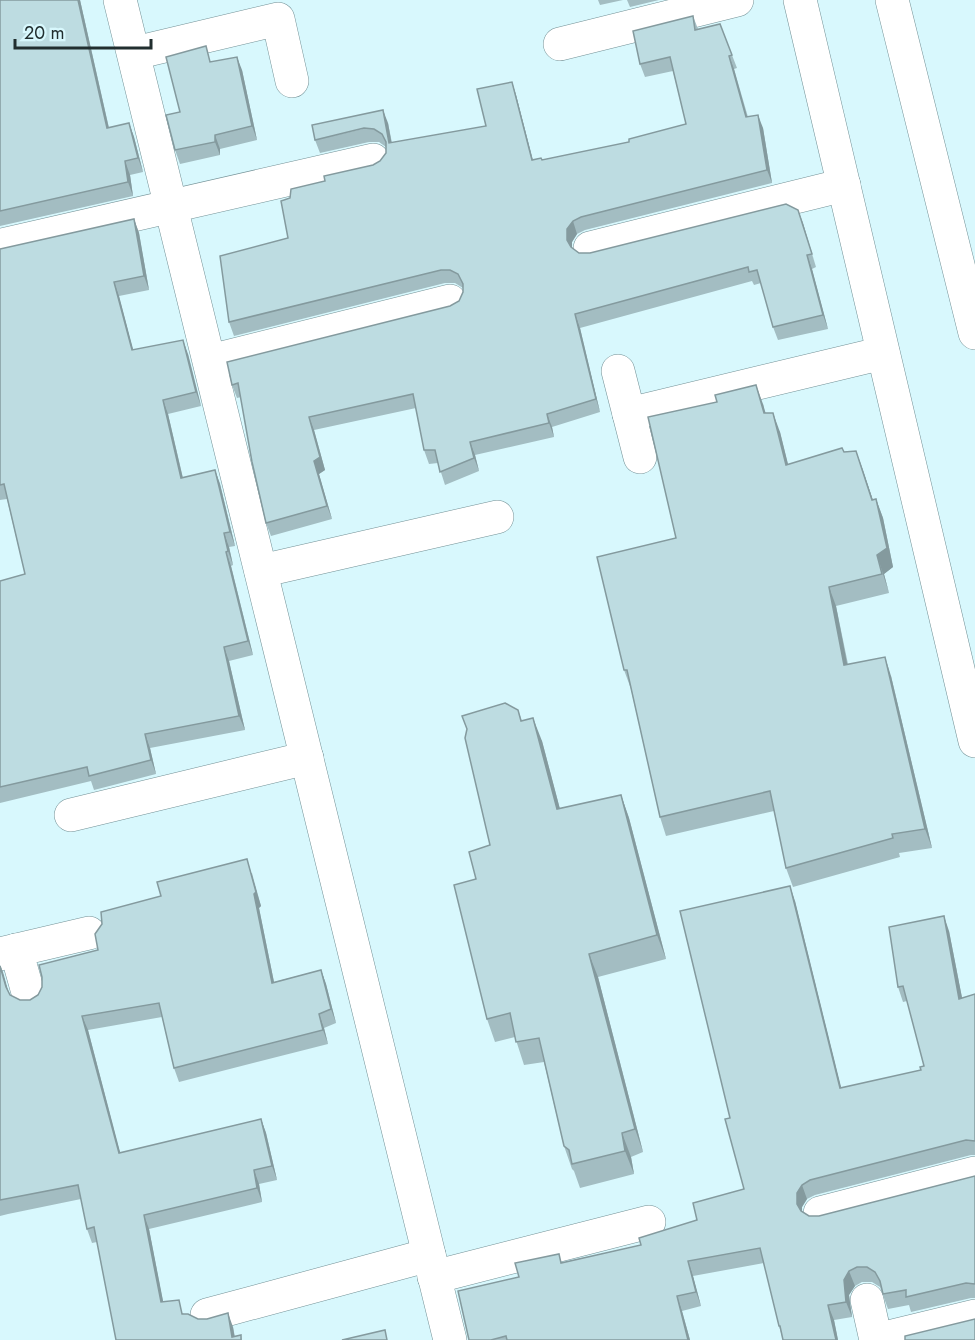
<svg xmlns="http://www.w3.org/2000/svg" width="975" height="1340" font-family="Jost,sans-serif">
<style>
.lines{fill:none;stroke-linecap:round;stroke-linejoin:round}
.minor-casing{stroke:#739196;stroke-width:34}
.minor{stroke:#fff;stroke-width:33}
.wall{fill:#a3bdc2}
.shaded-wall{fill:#849a9e}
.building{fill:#bddce1;stroke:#849a9e;stroke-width:1.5}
</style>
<rect width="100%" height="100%" fill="#d8f8fd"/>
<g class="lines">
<!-- minor casing -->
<g class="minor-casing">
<g id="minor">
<polyline points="120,0 450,1340"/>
<polyline points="800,0 975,741"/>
<polyline points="892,0 975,333"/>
<polyline points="560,44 737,0"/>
<polyline points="135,53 278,19 292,81"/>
<polyline points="2,245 373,160"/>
<polyline points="590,248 844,185"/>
<polyline points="210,361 450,301"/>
<polyline points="618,371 640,457"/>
<polyline points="629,414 883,353"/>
<polyline points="261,571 497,517"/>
<polyline points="71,815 307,758"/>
<polyline points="16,950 29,996"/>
<polyline points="0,954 89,933"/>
<polyline points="820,1213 975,1173"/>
<polyline points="434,1277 649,1222"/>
<polyline points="867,1300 876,1340"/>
<polyline points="207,1315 429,1255"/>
<polyline points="876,1340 975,1316"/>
</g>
</g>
<!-- minor -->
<use href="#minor" class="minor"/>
</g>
<!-- wall -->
<g class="wall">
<polygon points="0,0 80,0 109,128 129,123 134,137 143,172 130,175 133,196 0,226"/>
<polygon points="598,0 623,0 600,5"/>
<polygon points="627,0 659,0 630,7"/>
<polygon points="693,16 698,29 720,24 737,68 734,69 748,117 763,128 772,183 585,230 577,234 572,242 572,248 579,253 590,253 798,210 816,267 812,269 828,329 778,340 773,327 761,283 754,285 752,281 580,328 600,412 552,427 554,437 475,455 479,471 445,485 438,463 429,464 424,450 416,408 314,430 325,470 319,474 332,519 271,536 266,523 241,397 237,398 232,385 450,306 459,301 463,292 463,288 455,283 445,283 234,336 229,322 288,238 290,198 325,181 373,165 380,161 386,153 386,147 379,142 369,142 320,153 315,140 388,123 392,143 486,126 512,82 516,95 533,160 542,160 629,142 686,124 673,71 645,77 640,64"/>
<polygon points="212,61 242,70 257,140 220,149 220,155 180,164 175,150 180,112"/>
<polygon points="134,219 139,233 149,290 119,296 133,350 188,354 201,406 168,414 183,478 215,470 220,484 235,546 229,547 233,565 231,566 253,655 229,661 245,730 150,748 156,774 94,790 91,781 0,803 0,581 25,574 7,499 0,500 0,249"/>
<polygon points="763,404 765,413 780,432 788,465 844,452 856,451 873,500 876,499 883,518 893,567 884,574 889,593 836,606 848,664 891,676 932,848 899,853 900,857 793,887 786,868 774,811 666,836 660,817 631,689 624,670 676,538"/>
<polygon points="518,710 522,721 542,741 560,809 621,795 629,818 666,959 598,977 643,1152 631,1157 634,1174 580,1188 574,1171 572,1169 564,1146 544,1062 524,1065 515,1037 495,1042 487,1019 476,879 490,845"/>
<polygon points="252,873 261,906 259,908 274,982 321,970 326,984 336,1023 324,1028 328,1044 179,1082 174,1068 162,1017 88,1030 120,1153 261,1119 266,1133 277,1180 259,1184 262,1202 149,1229 163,1302 184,1314 198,1319 233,1327 235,1337 241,1335 242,1340 116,1340 97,1242 92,1243 87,1229 81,1199 8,1214 0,1216 0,965 8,991 10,995 20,1000 30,1000 98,950"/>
<polygon points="795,901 841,1088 921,1070 924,1066 907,1001 903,1002 898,987 949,931 962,998 975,994 975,1155 971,1155 815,1195 807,1199 802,1207 802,1212 809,1216 819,1216 975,1176 975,1298 971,1298 911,1312 909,1305 888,1309 880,1287 872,1282 862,1282 855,1286 849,1295 852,1317 834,1320 838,1340 783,1340 779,1326 764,1263 693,1276 701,1306 682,1311 690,1340 469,1340 562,1263 641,1245 697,1220 744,1189 730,1118"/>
</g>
<!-- shaded-wall -->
<g class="shaded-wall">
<polygon points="78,0 80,0 112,142 107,128"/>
<polygon points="729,56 734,69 751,131 746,117"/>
<polygon points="237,57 242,70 257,140 252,126"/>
<polygon points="512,82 516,95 536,173 532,160"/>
<polygon points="383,110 388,123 394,157 389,143"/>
<polygon points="758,115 763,128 772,183 767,170"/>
<polygon points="129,123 134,137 143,172 138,158"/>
<polygon points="215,135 220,149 220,155 215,142"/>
<polygon points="125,161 130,175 133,196 128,182"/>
<polygon points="798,210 803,223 816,267 812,254"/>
<polygon points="134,219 139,233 149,290 144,276"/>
<polygon points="573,221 577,234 572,242 572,253 567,240 567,229"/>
<polygon points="807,255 812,269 828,329 823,315"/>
<polygon points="114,282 119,296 137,364 132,350"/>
<polygon points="575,314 580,328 600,412 596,399"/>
<polygon points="183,340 188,354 201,406 196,392"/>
<polygon points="756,385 763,404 771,432 764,413"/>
<polygon points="163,400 168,414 186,492 181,478"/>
<polygon points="773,413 780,432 793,484 786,465"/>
<polygon points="547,414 552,427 554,437 549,423"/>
<polygon points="309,417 314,430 325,470 319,474 332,519 327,506 314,461"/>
<polygon points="470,442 475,455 479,471 474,458"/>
<polygon points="856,451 863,470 879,519 872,500"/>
<polygon points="215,470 220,484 235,546 230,532"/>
<polygon points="876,499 883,518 893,567 884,574 889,593 877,555"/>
<polygon points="224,533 229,547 233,565 228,551"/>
<polygon points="226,552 231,566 253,655 248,641"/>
<polygon points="829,587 836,606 851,684 844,665"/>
<polygon points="224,647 229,661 245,730 239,716"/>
<polygon points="885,657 891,676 932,848 925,829"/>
<polygon points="533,718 542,741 566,832 557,809"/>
<polygon points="145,734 150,748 156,774 151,760"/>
<polygon points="621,795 629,818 666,959 657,935"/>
<polygon points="247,859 261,906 259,908 277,997 272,983"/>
<polygon points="790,886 795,901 845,1103 840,1088"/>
<polygon points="944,916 949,931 965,1013 959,999"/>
<polygon points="589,954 598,977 643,1152 635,1129"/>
<polygon points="0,965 3,972 11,1001 6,987"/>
<polygon points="321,970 326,984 336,1023 331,1009"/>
<polygon points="319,1014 324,1028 328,1044 323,1030"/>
<polygon points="82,1016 88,1030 124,1167 119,1153"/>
<polygon points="261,1119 266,1133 277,1180 272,1166"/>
<polygon points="622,1133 631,1157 634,1174 625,1151"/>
<polygon points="254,1170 259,1184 262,1202 257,1188"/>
<polygon points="802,1185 807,1199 802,1207 802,1218 797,1204 797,1193"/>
<polygon points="144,1215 149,1229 166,1316 161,1302"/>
<polygon points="688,1261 693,1276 701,1306 696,1292"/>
<polygon points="849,1271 855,1286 849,1295 852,1317 846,1302 844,1280"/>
<polygon points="677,1296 682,1311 690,1340 688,1340"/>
<polygon points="828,1305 834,1320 838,1340 836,1340"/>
<polygon points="228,1313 233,1327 235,1340 232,1337"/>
</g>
<!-- building -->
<g class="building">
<polygon points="0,0 78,0 107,128 129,123 138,158 125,161 128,182 0,211"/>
<polygon points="693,16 695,30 720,24 732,55 729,56 746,117 758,115 767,170 581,217 573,221 567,229 567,240 571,247 579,253 590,253 786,204 798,210 812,254 807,255 823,315 773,327 757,270 749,272 748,267 575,314 596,399 547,414 549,423 470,442 474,458 440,472 435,450 424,450 413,394 309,417 320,457 314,461 327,506 266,523 252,462 238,383 232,385 227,362 450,306 459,301 463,292 463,284 458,274 450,270 441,270 229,322 220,256 288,238 281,201 290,198 291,189 325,181 324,176 373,165 380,161 386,153 386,142 382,134 374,129 364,128 315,140 312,125 383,110 389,143 486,126 477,89 512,82 532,160 541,158 542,160 629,142 629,139 686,124 670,57 640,64 633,31"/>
<polygon points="206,46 210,62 237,57 252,126 215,135 215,142 175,150 166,115 180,112 166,57"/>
<polygon points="134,219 144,276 114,282 132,350 183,340 196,392 163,400 181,478 215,470 230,532 224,533 228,551 226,552 248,641 224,647 239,716 145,734 151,760 89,776 87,767 0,787 0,581 25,574 4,484 0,485 0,249"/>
<polygon points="756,385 764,413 773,413 786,465 842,448 844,452 856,451 872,500 876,499 887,548 877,555 882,574 829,587 844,665 885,657 925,829 892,834 893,838 786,868 770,791 660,817 627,670 624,670 597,557 676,538 648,417 717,402 715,395"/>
<polygon points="505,703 518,710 521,721 533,718 557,809 621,795 657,935 589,954 635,1129 622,1133 625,1151 572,1164 569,1150 564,1146 539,1038 516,1042 510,1013 487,1019 454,885 476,879 469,852 490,845 465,738 467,729 462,716"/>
<polygon points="247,859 256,892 254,894 272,983 321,970 331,1009 319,1014 323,1030 174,1068 159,1003 82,1016 119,1153 261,1119 272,1166 254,1170 257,1188 144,1215 161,1302 179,1300 182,1314 188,1314 198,1319 207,1319 228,1313 232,1337 241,1335 241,1340 116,1340 94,1227 87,1229 78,1185 0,1200 0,966 6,987 10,995 20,1000 30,1000 38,995 42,987 42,977 39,965 98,950 95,934 102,924 101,912 161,896 157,882"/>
<polygon points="790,886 840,1088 921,1070 920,1067 924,1066 903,986 898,987 889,927 944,916 959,999 975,994 975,1141 966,1140 810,1180 802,1185 797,1193 797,1204 801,1211 809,1216 819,1216 975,1176 975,1284 966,1283 906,1297 906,1290 883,1294 880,1281 875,1272 867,1267 857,1267 849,1271 844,1280 846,1302 828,1305 836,1340 783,1340 780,1326 779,1326 760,1248 688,1261 696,1292 677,1296 688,1340 507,1340 506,1336 491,1340 469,1340 458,1291 519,1277 515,1263 559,1254 561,1263 641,1245 639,1238 697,1220 693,1203 744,1189 725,1119 730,1118 680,911"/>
<polygon points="975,1319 975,1340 905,1340 905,1336"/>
<polygon points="385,1330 387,1340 342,1340"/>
</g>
<!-- scale -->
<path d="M15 39v9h136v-9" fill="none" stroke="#212e2f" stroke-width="3"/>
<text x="24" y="39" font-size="18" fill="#212e2f" stroke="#d8f8fd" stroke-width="4.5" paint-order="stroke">20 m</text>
</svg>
